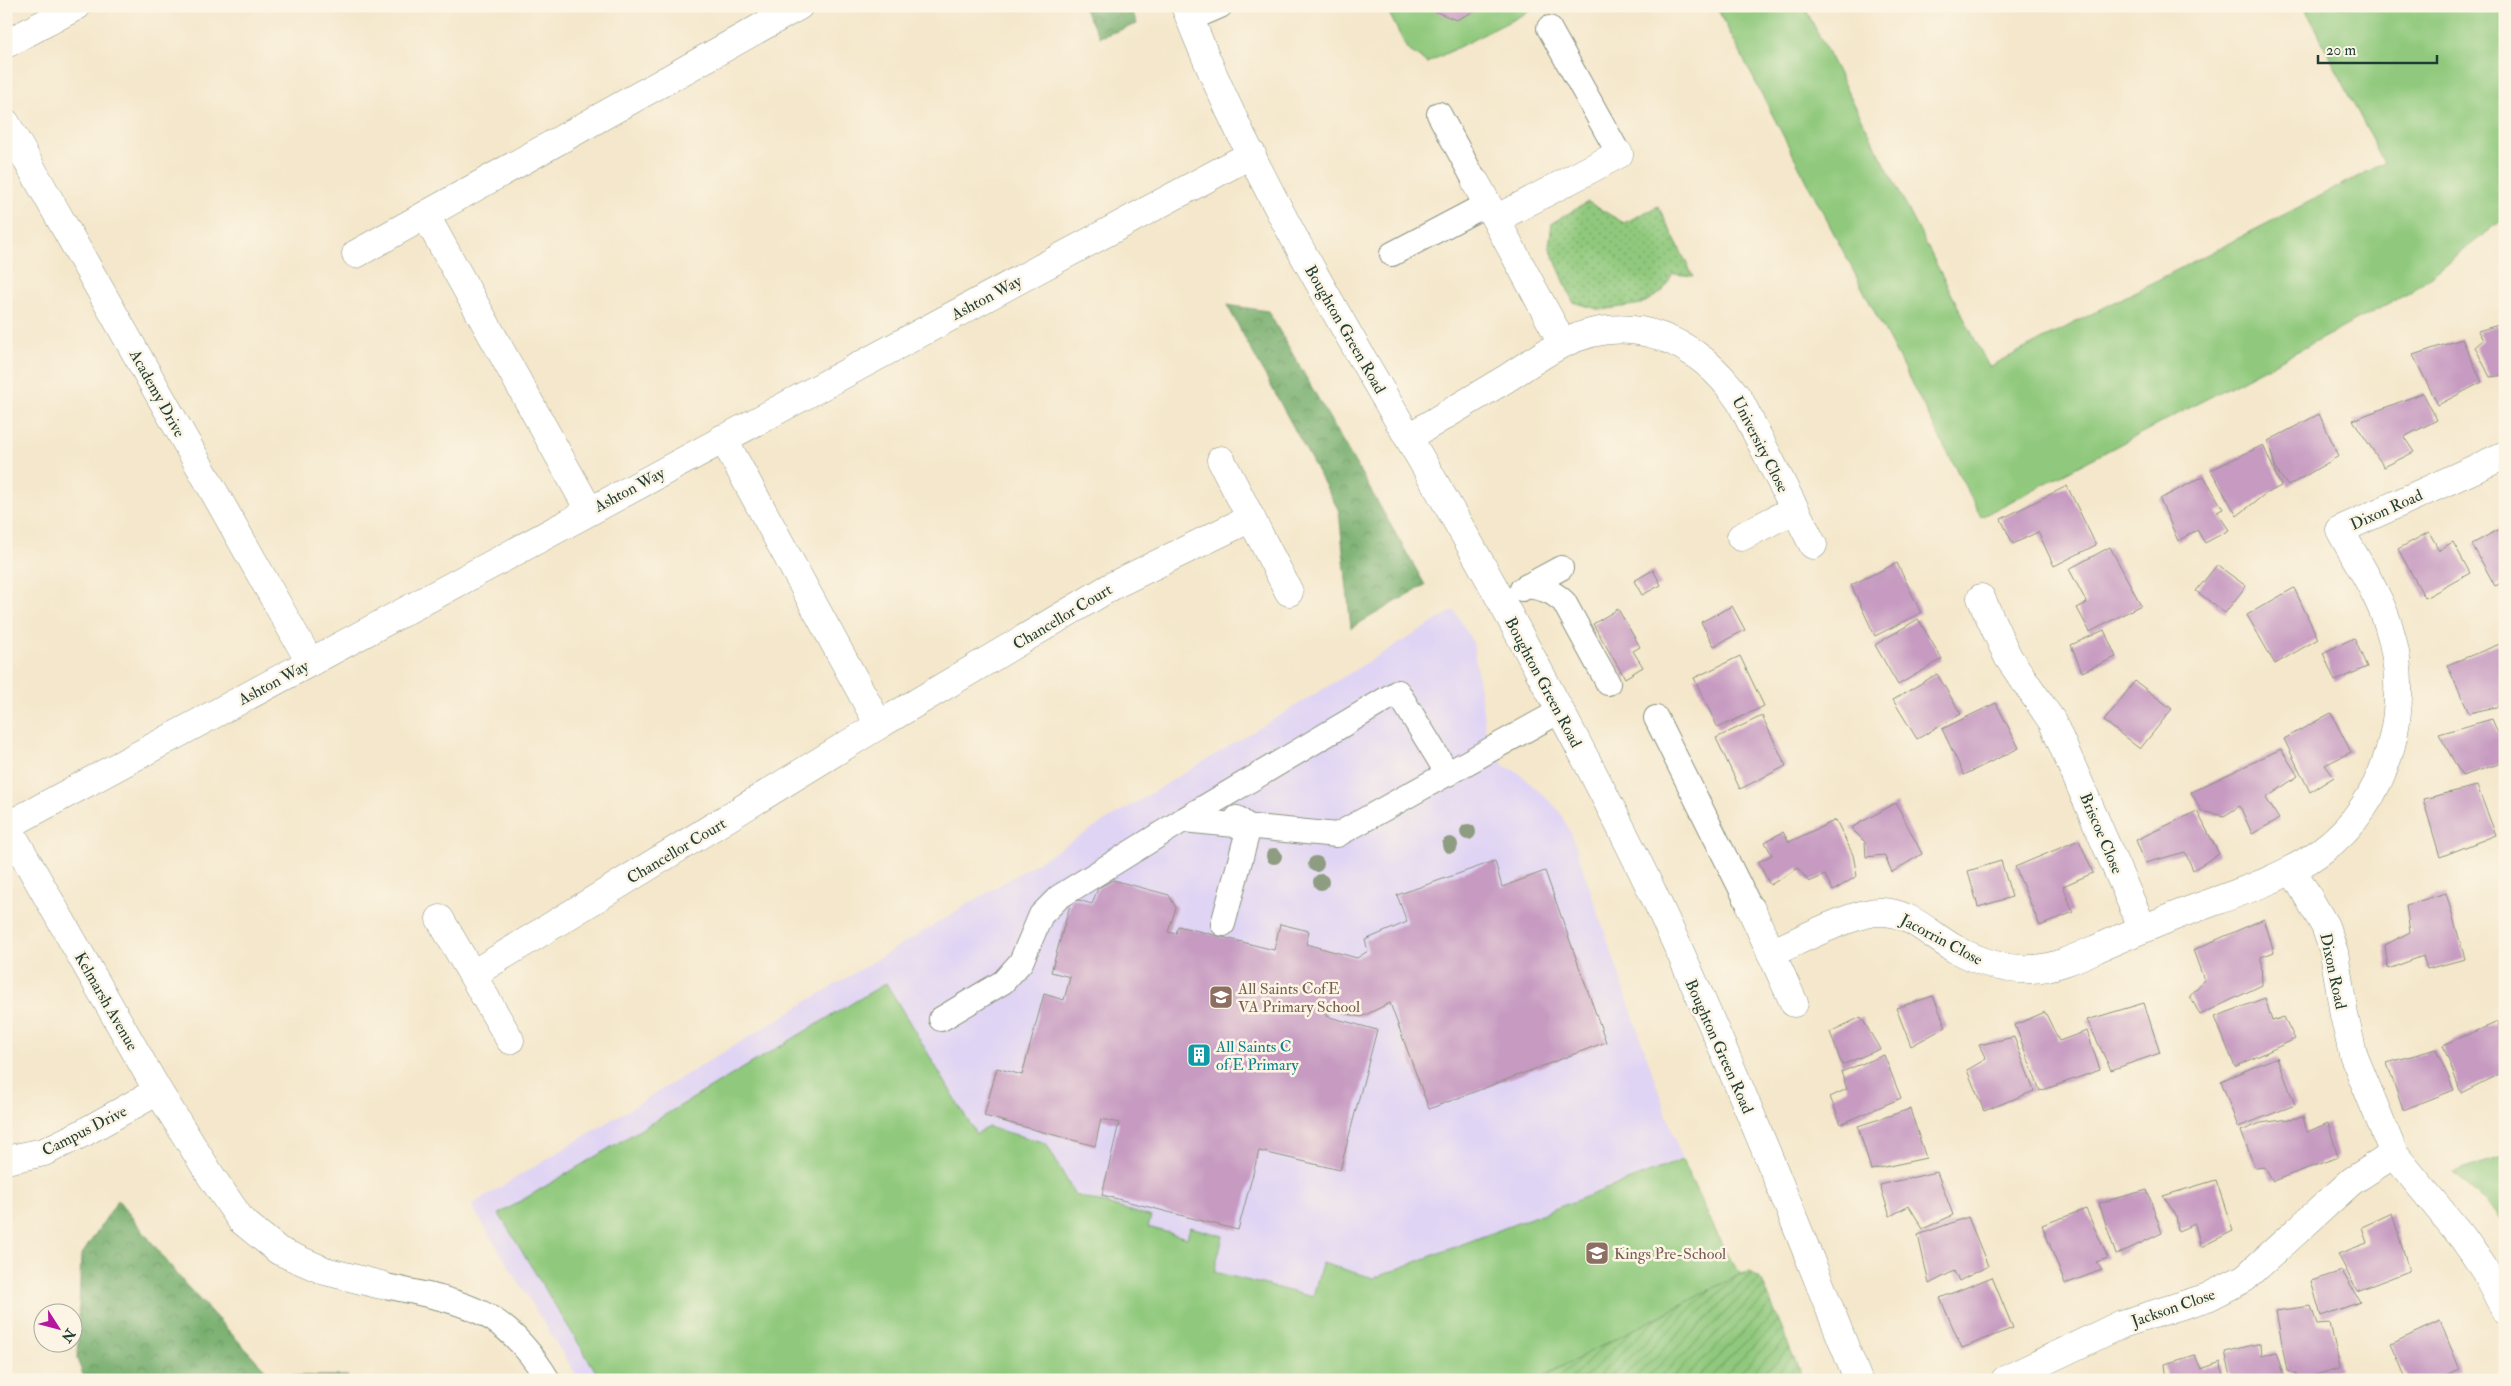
<svg xmlns="http://www.w3.org/2000/svg" width="2511" height="1386" font-family="'IM FELL Double Pica',serif">
<style>
.built{fill:#e0d4f4}
.grass{fill:#90c97d;stroke:#588358}
.forest{fill:url(#forest-crowns);stroke:#4a7550}
.park{fill:url(#park-dots);stroke:#588358}
.garden{fill:url(#garden-furrows);stroke:#588358}
.building{fill:#c69ac1}
.lines{fill:none;stroke-linecap:round;stroke-linejoin:round}
.service-casing{stroke:#8a9280;stroke-width:26}
.minor-casing{stroke:#8a9280;stroke-width:29}
.tertiary-casing{stroke:#8a9280;stroke-width:29}
.service{stroke:#fff;stroke-width:24}
.minor{stroke:#fff;stroke-width:28}
.tertiary{stroke:#fff;stroke-width:28}
.tree{fill:#8e9d82}
.labels{text-anchor:middle;stroke-width:5;stroke-linejoin:round;paint-order:stroke}
.street-label{font-size:16px;fill:#1f3d34;stroke:#fcf5e5}
.education-label{font-size:16px;fill:#785e54;stroke:#fcf5e5;text-anchor:start}
.culture-label{font-size:16px;fill:#0d838f;stroke:#fcf5e5;text-anchor:start}
</style>
<defs>
<pattern id="forest-crowns" width="20" height="18" patternUnits="userSpaceOnUse" patternTransform="scale(1.25)"><rect width="20" height="18" fill="#74ad6c"/><path d="M2 6a3 3 0 1 1 6 0M12 15a3 3 0 1 1 6 0" fill="none" stroke="#5f8e5a"/></pattern>
<pattern id="park-dots" width="8" height="8" patternUnits="userSpaceOnUse" patternTransform="scale(1.25)"><rect width="8" height="8" fill="#90c97d"/><path d="M2 2h.1M6 6h.1" fill="none" stroke="#75a467" stroke-width="1.8" stroke-linecap="round"/></pattern>
<pattern id="garden-furrows" width="10" height="10" patternUnits="userSpaceOnUse" patternTransform="scale(1.25)"><rect width="10" height="10" fill="#90c97d"/><path d="M-1 1l2-2M0 10L10 0M9 11l2-2" fill="none" stroke="#75a467"/></pattern>
</defs>
<rect width="100%" height="100%" fill="#fcf5e5"/>
<filter id="ink" filterUnits="userSpaceOnUse"><feTurbulence type="fractalNoise" baseFrequency=".02" numOctaves="2"/><feDisplacementMap in="SourceGraphic" scale="10" xChannelSelector="R" yChannelSelector="G"/><feConvolveMatrix kernelMatrix="1 2 1 2 8 2 1 2 1" color-interpolation-filters="sRGB"/></filter>
<filter id="wash" filterUnits="userSpaceOnUse"><feTurbulence type="fractalNoise" baseFrequency=".0096" numOctaves="4" result="noise"/><feDisplacementMap in="SourceGraphic" scale="20" xChannelSelector="R" yChannelSelector="G"/><feGaussianBlur stdDeviation="1.12" result="paint"/><feColorMatrix in="noise" values="0 0 0 0 0 0 0 0 0 0 0 0 0 0 0 0 0 1.4 0 .05"/><feComposite in="paint" operator="in"/></filter>
<g filter="url(#wash)">
<rect width="100%" height="100%" fill="#f4e7cb"/>
<!-- built -->
<polygon class="built" points="1454,610 1473,643 1486,733 1504,766 1518,772 1557,808 1571,833 1682,1160 1727,1255 1741,1274 1548,1380 579,1380 471,1205"/>
<!-- grass -->
<g class="grass">
<polygon points="1371,6 1540,6 1427,63 1407,49 1386,7"/>
<polygon points="1716,6 1804,6 1989,367 2384,163 2304,6 2505,6 2505,218 2409,293 1981,517"/>
<polygon points="886,983 976,1134 988,1127 1046,1143 1075,1195 1151,1217 1148,1227 1187,1238 1190,1227 1223,1236 1214,1272 1313,1297 1322,1263 1374,1278 1682,1160 1727,1255 1741,1274 1546,1375 1548,1380 601,1380 499,1214"/>
<polygon points="2505,1156 2505,1225 2497,1213 2453,1173"/>
</g>
<!-- forest -->
<g class="forest">
<polygon points="1082,6 1130,6 1137,24 1100,37"/>
<polygon points="1227,305 1268,311 1425,585 1351,628 1339,511"/>
<polygon points="118,1200 185,1284 271,1376 348,1376 346,1380 85,1380 77,1359 81,1256"/>
</g>
<!-- park -->
<polygon class="park" points="1588,202 1624,223 1658,206 1693,276 1673,274 1662,292 1642,304 1601,310 1573,302 1549,246 1552,223"/>
<!-- garden -->
<polygon class="garden" points="1750,1272 1762,1281 1803,1380 1548,1380 1545,1375 1741,1274"/>
<g id="blocks">
<!-- building -->
<g class="building">
<polygon points="1432,6 1478,6 1477,10 1456,20 1434,11"/>
<polygon points="2505,323 2505,375 2490,377 2475,347 2483,340 2478,331"/>
<polygon points="2462,339 2482,382 2438,405 2413,355"/>
<polygon points="2423,393 2437,420 2404,437 2414,452 2384,467 2353,420"/>
<polygon points="2319,414 2339,456 2288,486 2276,470 2268,441"/>
<polygon points="2263,445 2281,486 2265,494 2237,516 2211,470"/>
<polygon points="2204,476 2223,509 2217,512 2229,530 2205,543 2197,530 2178,541 2160,499"/>
<polygon points="2067,486 2096,545 2054,566 2038,532 2013,544 2001,519"/>
<polygon points="2505,526 2505,581 2495,586 2472,544"/>
<polygon points="2429,532 2439,550 2453,542 2470,573 2425,598 2398,549"/>
<polygon points="2110,547 2141,605 2090,632 2077,608 2087,603 2069,569"/>
<polygon points="1897,563 1921,613 1875,636 1851,585"/>
<polygon points="2217,565 2246,586 2225,613 2196,591"/>
<polygon points="1653,570 1661,585 1642,595 1634,581"/>
<polygon points="2294,588 2318,639 2275,664 2247,615"/>
<polygon points="1732,606 1745,630 1714,646 1701,622"/>
<polygon points="1618,609 1640,647 1633,651 1643,667 1625,678 1593,624"/>
<polygon points="1918,619 1942,659 1898,685 1875,645"/>
<polygon points="2104,630 2116,657 2082,672 2071,645"/>
<polygon points="2354,638 2367,667 2335,681 2323,653"/>
<polygon points="2500,644 2505,658 2505,701 2496,707 2469,713 2447,665"/>
<polygon points="1740,656 1764,706 1718,728 1694,678"/>
<polygon points="1937,674 1961,714 1917,739 1893,700"/>
<polygon points="2135,681 2172,709 2140,749 2104,721"/>
<polygon points="1996,703 2019,748 1964,775 1942,729"/>
<polygon points="2331,713 2351,752 2325,765 2334,777 2310,792 2284,739"/>
<polygon points="1762,716 1786,766 1740,789 1716,738"/>
<polygon points="2492,719 2505,749 2505,762 2462,776 2439,734"/>
<polygon points="2281,749 2298,776 2266,798 2279,819 2252,834 2240,806 2224,816 2201,811 2191,792"/>
<polygon points="2477,786 2496,835 2440,857 2423,799"/>
<polygon points="1896,803 1922,854 1892,872 1884,855 1866,857 1865,842 1851,828"/>
<polygon points="2197,811 2219,854 2193,870 2185,852 2145,863 2136,840"/>
<polygon points="1836,820 1853,855 1857,876 1833,891 1825,875 1809,882 1798,868 1770,885 1758,862 1772,855 1765,842 1783,832 1789,842"/>
<polygon points="2079,840 2093,873 2063,886 2073,912 2040,926 2015,867"/>
<polygon points="1495,861 1502,887 1545,871 1606,1042 1429,1109 1390,1003 1361,1017 1327,1009 1326,1016 1377,1030 1340,1170 1259,1151 1238,1230 1102,1195 1119,1123 1101,1119 1095,1146 984,1116 997,1068 1022,1075 1044,994 1064,1000 1070,977 1051,972 1072,898 1092,904 1098,888 1113,880 1169,895 1176,908 1168,932 1176,934 1178,926 1274,950 1280,924 1309,931 1306,944 1357,958 1368,951 1365,940 1407,922 1397,895"/>
<polygon points="2001,861 2012,897 1978,907 1968,871"/>
<polygon points="2446,893 2465,959 2427,969 2423,956 2388,969 2385,945 2410,932 2406,905"/>
<polygon points="2264,919 2274,952 2261,957 2262,985 2200,1015 2190,996 2204,980 2193,950"/>
<polygon points="1933,996 1946,1027 1911,1046 1896,1008"/>
<polygon points="2265,998 2272,1021 2284,1017 2295,1039 2235,1067 2215,1017"/>
<polygon points="2144,1003 2160,1053 2111,1070 2087,1020"/>
<polygon points="2045,1012 2059,1041 2087,1031 2100,1070 2040,1091 2015,1025"/>
<polygon points="1861,1017 1880,1049 1842,1065 1830,1032"/>
<polygon points="2498,1022 2505,1042 2505,1071 2461,1093 2443,1045"/>
<polygon points="2014,1037 2034,1091 1984,1111 1967,1070 1986,1059 1979,1045"/>
<polygon points="2436,1049 2454,1090 2403,1110 2387,1063"/>
<polygon points="1884,1055 1901,1098 1841,1124 1830,1097 1847,1089 1841,1072"/>
<polygon points="2277,1057 2295,1105 2238,1127 2221,1081"/>
<polygon points="1910,1109 1926,1158 1871,1170 1858,1126"/>
<polygon points="2303,1117 2307,1132 2328,1123 2338,1157 2273,1181 2265,1167 2255,1168 2241,1131 2261,1123"/>
<polygon points="1937,1172 1953,1215 1923,1229 1909,1206 1890,1216 1880,1185"/>
<polygon points="2216,1180 2233,1231 2201,1247 2195,1224 2178,1231 2176,1215 2163,1196"/>
<polygon points="2147,1190 2162,1233 2116,1255 2099,1203"/>
<polygon points="2086,1209 2108,1258 2096,1262 2102,1270 2065,1284 2042,1225"/>
<polygon points="2392,1213 2409,1271 2357,1291 2338,1254 2367,1243 2362,1227"/>
<polygon points="1968,1217 1988,1266 1959,1281 1954,1271 1929,1284 1918,1235"/>
<polygon points="2342,1271 2360,1302 2321,1316 2311,1281"/>
<polygon points="1992,1277 2013,1328 1962,1348 1940,1298"/>
<polygon points="2311,1306 2317,1324 2330,1323 2340,1368 2304,1378 2287,1371 2276,1311"/>
<polygon points="2440,1321 2460,1370 2437,1380 2407,1380 2391,1344"/>
<polygon points="2261,1343 2262,1356 2276,1352 2285,1380 2232,1380 2225,1352"/>
<polygon points="2195,1355 2201,1369 2221,1362 2223,1380 2167,1380 2165,1364"/>
</g>
</g>
</g>
<g filter="url(#ink)">
<use href="#blocks" fill-opacity="0" stroke="#8a9280" stroke-width="1"/>
<g class="lines">
<!-- service casing -->
<g class="service-casing">
<g id="service">
<polyline points="1190,19 1220,6"/>
<polyline points="1549,28 1619,154"/>
<polyline points="1439,114 1476,183"/>
<polyline points="1392,254 1487,204"/>
<path d="M1527 586C1543 588 1552 591 1564 602L1608 683"/>
<polyline points="1522,589 1561,568"/>
<polyline points="1656,718 1751,909"/>
<polyline points="1448,774 1398,692 1183,820 1337,835 1560,711"/>
<polyline points="1223,924 1249,827 1237,818"/>
<polyline points="941,1019 1003,982 1021,962 1041,915 1059,897 1183,820"/>
<path d="M381 1285C460 1302 503 1305 548 1380"/>
</g>
</g>
<!-- minor casing -->
<g class="minor-casing">
<g id="minor">
<polyline points="6,44 77,6"/>
<polyline points="6,123 310,662"/>
<polyline points="1476,183 1563,344"/>
<polyline points="426,216 589,510"/>
<polyline points="1496,219 1619,154"/>
<polyline points="356,254 799,6"/>
<path d="M1409 437C1441 418 1472 399 1504 380 1523 368 1542 354 1562 344 1632 309 1699 341 1740 401L1813 545"/>
<polyline points="1221,460 1289,592"/>
<polyline points="1741,537 1795,509"/>
<polyline points="1981,598 2008,657 2052,721 2143,929"/>
<polyline points="879,725 1114,585 1251,518"/>
<polyline points="6,824 158,1091 211,1176 241,1220 279,1251 325,1271 381,1285"/>
<polyline points="7,826 1252,154"/>
<polyline points="2292,869 2325,926 2334,952 2344,1015 2353,1054 2394,1154 2463,1238 2483,1267 2505,1310"/>
<polyline points="1751,909 1794,1003"/>
<polyline points="440,919 510,1040"/>
<path d="M1771 953C1797 942 1852 913 1878 912 1908 910 1930 935 1955 949 1978 961 2005 971 2032 969 2057 968 2082 955 2105 945 2130 934 2155 924 2180 914 2227 896 2279 882 2320 852 2390 802 2414 704 2388 624 2377 591 2356 560 2340 530L2505 455"/>
<polyline points="473,974 879,725 723,438"/>
<polyline points="6,1160 44,1152 83,1133 158,1091"/>
<polyline points="2005,1380 2122,1324 2208,1297 2245,1278 2352,1181 2394,1154"/>
</g>
</g>
<!-- tertiary casing -->
<g class="tertiary-casing">
<path id="tertiary" d="M1185 6C1266 217 1396 406 1503 604 1556 703 1610 802 1658 904 1731 1060 1795 1221 1858 1380"/>
</g>
<!-- service -->
<use href="#service" class="service"/>
<!-- minor -->
<use href="#minor" class="minor"/>
<!-- tertiary -->
<use href="#tertiary" class="tertiary"/>
</g>
<!-- trees -->
<g class="tree">
<circle cx="1468" cy="832" r="8"/>
<circle cx="1450" cy="845" r="8"/>
<circle cx="1274" cy="856" r="8"/>
<circle cx="1316" cy="864" r="8"/>
<circle cx="1321" cy="882" r="8"/>
</g>
</g>
<!-- icons -->
<defs>
<g id="school-square" transform="scale(1.25)"><rect x="-9" y="-9" width="18" height="18" rx="4" fill="#8d6e63" stroke="#fcf5e5"/><path d="M0-5L7-2L0 1L-7-2ZM-4 1L0 2.5L4 1V4Q0 6-4 4Z" fill="#fff"/></g>
<g id="building-square" transform="scale(1.25)"><rect x="-9" y="-9" width="18" height="18" rx="4" fill="#0f9aa8" stroke="#fcf5e5"/><path d="M-4-6H4V6H1V3H-1V6H-4ZM-2.5-4.3h1.7v1.8h-1.7ZM.8-4.3h1.7v1.8H.8ZM-2.5-1h1.7V.8h-1.7ZM.8-1h1.7V.8H.8Z" fill="#fff"/></g>
</defs>
<g fill-rule="evenodd">
<use href="#school-square" x="1221" y="997"/>
<use href="#building-square" x="1199" y="1055"/>
<use href="#school-square" x="1597" y="1253"/>
</g>
<g class="labels">
<!-- street labels -->
<g class="street-label">
<text transform="translate(986 297) rotate(-28)" y="6">Ashton Way</text>
<text transform="translate(1346 329) rotate(60)" y="6">Boughton Green Road</text>
<text transform="translate(158 393) rotate(61)" y="6">Academy Drive</text>
<text transform="translate(1761 444) rotate(63)" y="6">University Close</text>
<text transform="translate(629 489) rotate(-28)" y="6">Ashton Way</text>
<text transform="translate(2386 509) rotate(-24)" y="6">Dixon Road</text>
<text transform="translate(1062 616) rotate(-31)" y="6">Chancellor Court</text>
<text transform="translate(273 682) rotate(-28)" y="6">Ashton Way</text>
<text transform="translate(1544 682) rotate(62)" y="6">Boughton Green Road</text>
<text transform="translate(2102 833) rotate(67)" y="6">Briscoe Close</text>
<text transform="translate(676 850) rotate(-31)" y="6">Chancellor Court</text>
<text transform="translate(1942 939) rotate(28)" y="6">Jacorrin Close</text>
<text transform="translate(2334 971) rotate(78)" y="6">Dixon Road</text>
<text transform="translate(107 1001) rotate(60)" y="6">Kelmarsh Avenue</text>
<text transform="translate(1720 1046) rotate(66)" y="6">Boughton Green Road</text>
<text transform="translate(84 1130) rotate(-27)" y="6">Campus Drive</text>
<text transform="translate(2173 1307) rotate(-19)" y="6">Jackson Close</text>
</g>
<!-- education labels -->
<g class="education-label">
<text x="1238" y="994">All Saints CofE<tspan x="1238" dy="18">VA Primary School</tspan></text>
<text x="1614" y="1259">Kings Pre-School</text>
</g>
<!-- culture labels -->
<g class="culture-label">
<text x="1216" y="1052">All Saints C<tspan x="1216" dy="18">of E Primary</tspan></text>
</g>
</g>
<!-- margin -->
<rect width="2511" height="1386" fill="none" stroke="#fcf5e5" stroke-width="25"/>
<!-- north arrow -->
<g transform="translate(58 1328) rotate(126)"><circle r="24" fill="#fcf5e5" stroke="#a4ab9e"/>
<path d="M0-4L9 19L0 12L-9 19Z" fill="#b5179e"/>
<text y="-8" font-size="14" font-weight="bold" text-anchor="middle" fill="#1f3d34">N</text>
</g>
<!-- scale -->
<path d="M2318 55v8h119v-8" fill="none" stroke="#1f3d34" stroke-width="2.5"/>
<text x="2326" y="55" font-size="15" fill="#1f3d34" stroke="#fcf5e5" stroke-width="4" paint-order="stroke">20 m</text>
</svg>
